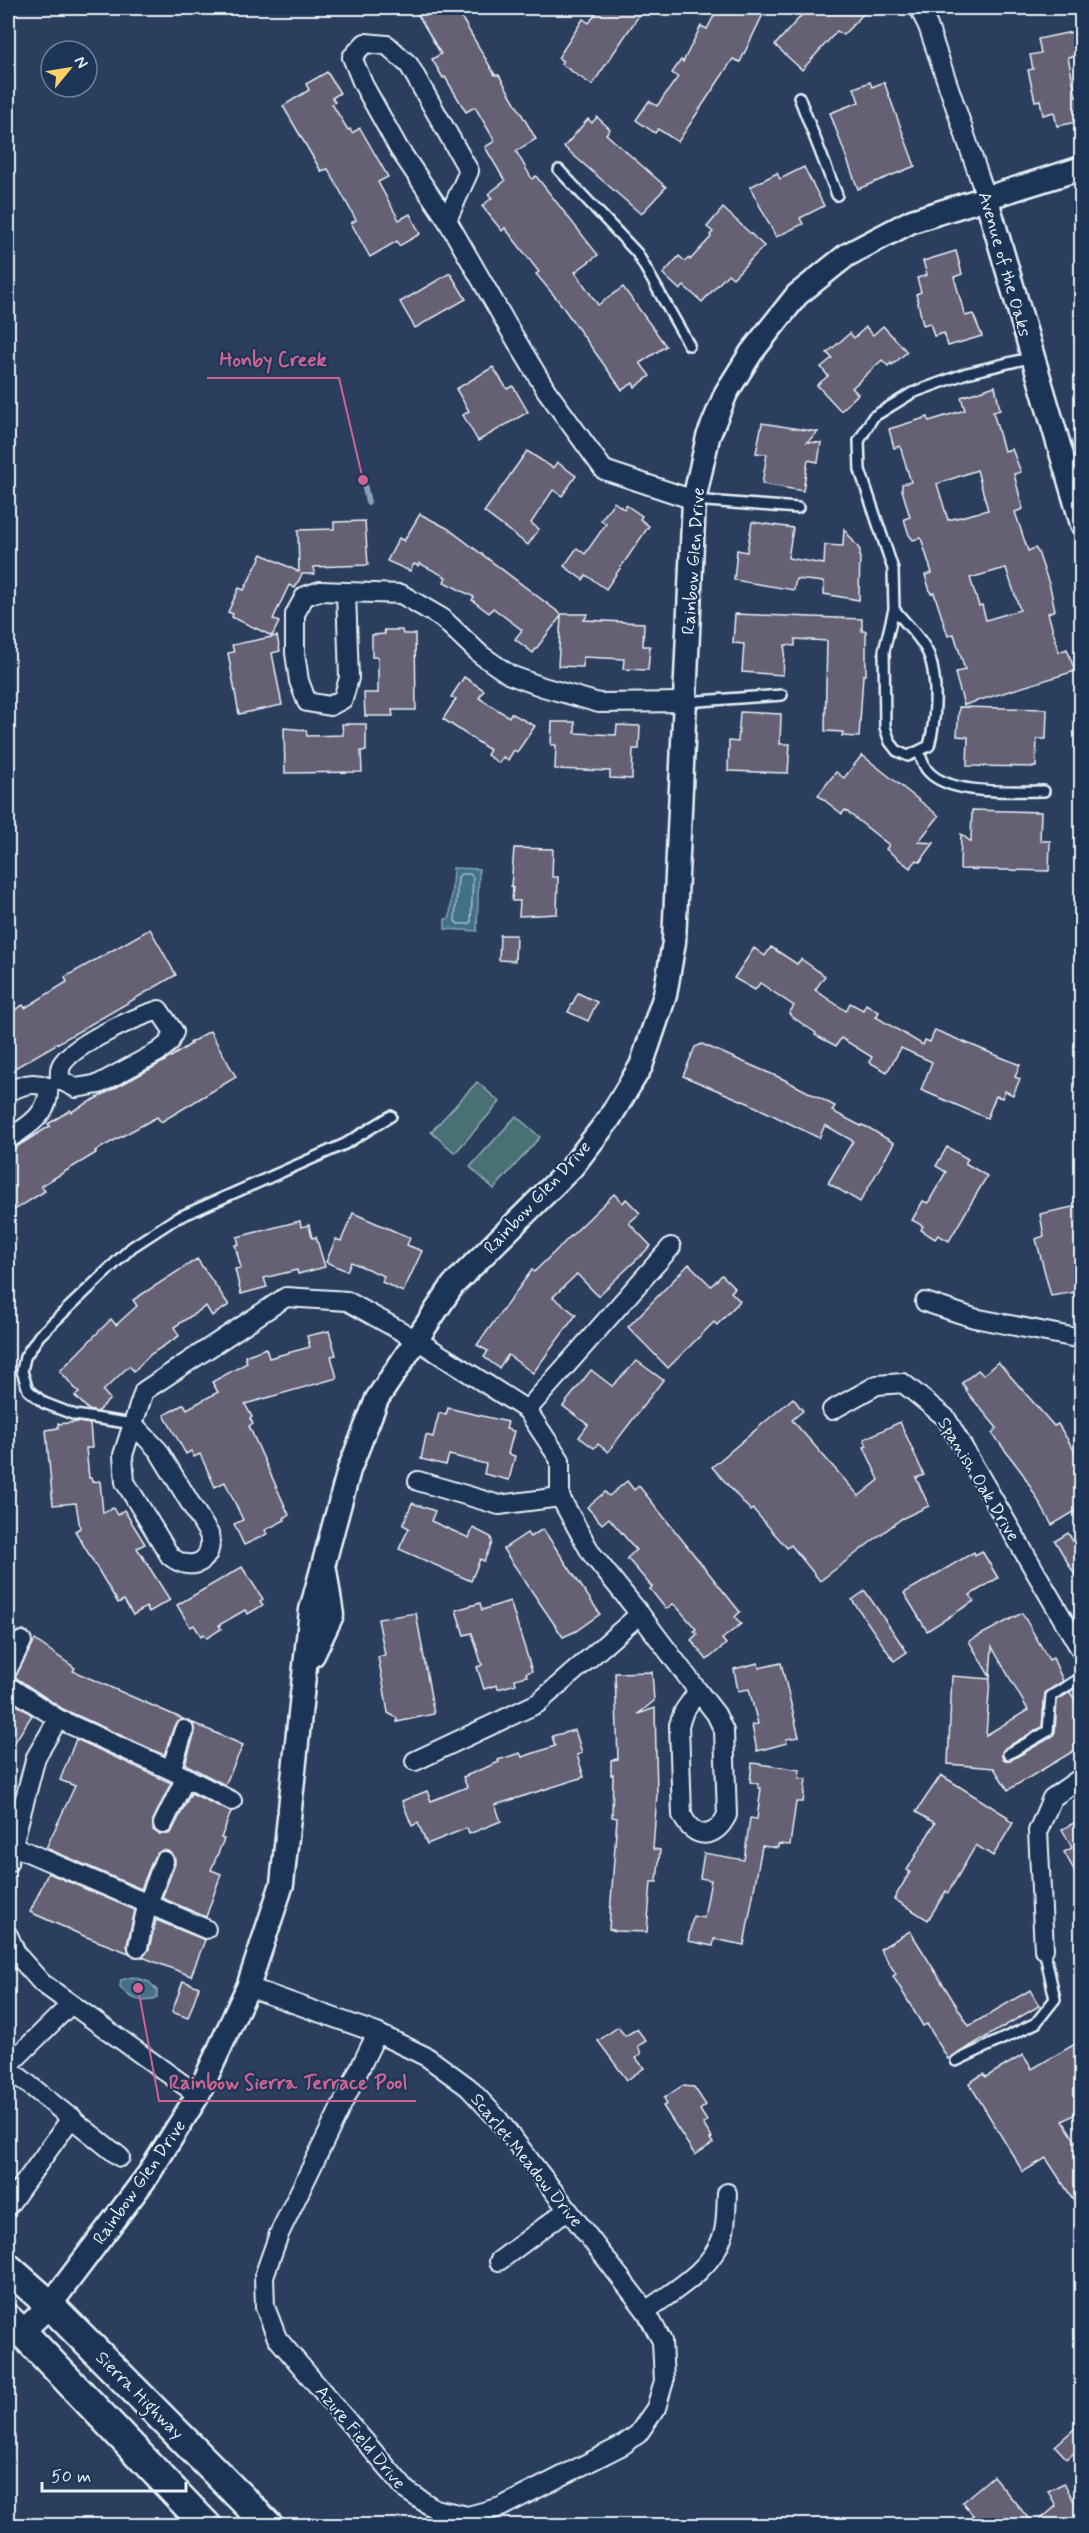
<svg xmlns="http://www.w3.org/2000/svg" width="1089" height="2533" font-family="Mynerve,sans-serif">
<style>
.pitch{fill:#487075;stroke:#98b0b6;stroke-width:1.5}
.water{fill:#436f89;stroke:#85a3b5;stroke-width:1.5}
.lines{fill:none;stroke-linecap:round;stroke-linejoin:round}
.shore{stroke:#a6bdcc;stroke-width:1.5}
.stream{stroke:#85a3b5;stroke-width:6}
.building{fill:#656173;stroke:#e8f1f8;stroke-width:1.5;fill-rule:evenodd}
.service-casing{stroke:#e8f1f8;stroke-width:14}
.minor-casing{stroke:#e8f1f8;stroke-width:22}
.tertiary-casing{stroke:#e8f1f8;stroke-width:27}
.primary-casing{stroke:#e8f1f8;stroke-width:33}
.service{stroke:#1d3557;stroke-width:9}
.minor{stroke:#1d3557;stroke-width:18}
.tertiary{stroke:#1d3557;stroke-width:22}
.primary{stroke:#1d3557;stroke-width:28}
.labels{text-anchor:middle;stroke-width:4.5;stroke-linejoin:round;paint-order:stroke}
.street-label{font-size:18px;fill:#e8f1f8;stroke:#1d3557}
.leader{fill:none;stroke:#cf6492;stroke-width:2}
.callout-dot{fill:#cf6492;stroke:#1d3557;stroke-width:2}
.callout-label{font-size:20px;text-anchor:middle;font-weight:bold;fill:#cf6492;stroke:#1d3557;stroke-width:4.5;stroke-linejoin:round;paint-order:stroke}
</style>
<rect width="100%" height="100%" fill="#2b3e5d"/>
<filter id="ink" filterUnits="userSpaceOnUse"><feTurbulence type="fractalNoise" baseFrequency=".0167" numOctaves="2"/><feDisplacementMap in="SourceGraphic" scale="12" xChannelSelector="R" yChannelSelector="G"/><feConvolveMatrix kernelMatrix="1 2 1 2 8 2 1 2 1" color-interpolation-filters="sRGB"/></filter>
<g filter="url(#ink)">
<!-- pitch -->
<g class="pitch">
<polygon points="477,1082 500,1102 455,1153 431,1132"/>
<polygon points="516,1116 540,1137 494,1189 470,1167"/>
</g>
<!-- water -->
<g class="water">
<polygon points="453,868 479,869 477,931 445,929 445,919 450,918"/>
<path d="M133 1977 149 1982 157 1990V1997C144 2005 128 1999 120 1986L121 1980Z"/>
</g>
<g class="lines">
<!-- shore -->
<polygon class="shore" points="461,874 470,874 473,877 471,922 469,924 458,924 455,921 458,877"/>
<!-- stream -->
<polyline class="stream" points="363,480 368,502"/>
</g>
<!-- building -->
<g class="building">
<polygon points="414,8 456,8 495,75 499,75 536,139 516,151 532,179 536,176 598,255 575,272 598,305 623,287 666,346 640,363 650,376 635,387 633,383 622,390 557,299 536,274 539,272 505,228 502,231 482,206 492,198 488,194 505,181 485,147 495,141 475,107 466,112 445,77 443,78 432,59 441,54"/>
<polygon points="600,8 644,8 592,85 561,64 563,61 558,58 583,19 589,23"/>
<polygon points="718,8 766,8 740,62 733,59 678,142 658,129 655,133 636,120 649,101 657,106 678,77 672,73 681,60 683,62 701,26 707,29"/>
<polygon points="808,8 869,8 843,35 837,31 802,70 775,45"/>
<polygon points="1072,32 1076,56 1068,57 1076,97 1082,96 1082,121 1057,126 1054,112 1043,115 1040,100 1035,101 1028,70 1033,69 1030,55 1041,53 1038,39"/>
<polygon points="327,72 340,93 332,98 335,102 332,104 348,130 350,129 352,133 360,128 388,177 378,182 399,220 410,214 420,234 399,246 397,241 370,257 351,223 356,220 328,169 321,171 283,106 309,90 306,84"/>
<polygon points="870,82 872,87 884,82 915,166 858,189 830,113 859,102 854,88"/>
<polygon points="597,117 610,129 606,134 666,187 641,214 564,147 588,119 592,123"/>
<polygon points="804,167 824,206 800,218 803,224 776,237 750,187 777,173 780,179"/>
<polygon points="723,208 764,246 733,278 728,274 702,302 684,286 680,290 663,274 679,256 685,261 689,258 690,260 711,237 710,235 713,232 707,227"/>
<polygon points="956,251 962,274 954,277 965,316 973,314 982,336 948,346 944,333 934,336 930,323 923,325 916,294 921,292 917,278 927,275 923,261"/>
<polygon points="450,273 466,299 415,328 400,302"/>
<polygon points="883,326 907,352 892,365 891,363 888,366 882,360 852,388 858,394 841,411 817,385 828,376 821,367 832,358 827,353 850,333 854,338 866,327 873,335"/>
<polygon points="493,367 507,389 513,386 528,412 478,441 463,415 469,411 456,389"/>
<path d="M995 386 1000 410 993 412 1004 451 1012 449 1021 472 1014 474 1023 509 1015 512 1028 551 1035 548 1038 552 1050 587 1055 610 1048 613 1059 652 1067 649 1075 671 964 705 956 677V672L965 670 954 634 948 636 934 593 931 594 925 575 932 573 921 538 913 540 909 535 904 519 910 517 902 490V484L911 482 900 446 894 448 889 429 928 417 929 421 965 410 961 397ZM977 470 988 510 948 520 937 484ZM1006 568 1020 610 986 620 982 605 979 606 970 578Z"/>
<polygon points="762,423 818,432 807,442 821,443 818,462 808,460 803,491 762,484 767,454 756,453"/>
<polygon points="527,451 553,468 557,462 576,476 562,496 553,490 531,523 539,529 528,545 484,512"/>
<polygon points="614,502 624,509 626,505 642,516 640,519 649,526 606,589 586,575 583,580 564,566 577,548 585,554 606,524 601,520"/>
<polygon points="420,514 447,528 561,614 588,614 584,620 644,623 643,646 650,646 648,670 623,669 624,659 583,657 583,667 558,666 561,616 533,653 515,639 522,630 493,608 489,613 472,600 474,597 444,582 446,577 419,563 418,566 414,564 410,571 387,561 399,538 404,541"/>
<polygon points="365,521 368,565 314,567 314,574 302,574 295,588 289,585 273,619 279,622 272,636 232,617 233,614 228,612 239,588 244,590 262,554 299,572 298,530 334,529 334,522"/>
<polygon points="752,522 793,528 788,558 824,564 825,545 843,546 844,529 860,550 859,600 824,594 824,582 796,579 794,590 734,580 737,550 747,552"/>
<polygon points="735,614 862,619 862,631 866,631 866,675 863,675 859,737 842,736 843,732 825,731 827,641 795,639 795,646 785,645 783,675 742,672 744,644 733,643"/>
<polygon points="384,630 402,630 403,634 415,634 416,710 392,710 393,716 365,716 364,693 378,693 378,657 372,657 372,635 385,634"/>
<polygon points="277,636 280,651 272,653 282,705 239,714 228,653 234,652 232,645"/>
<polygon points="464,677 484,690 479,698 509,717 511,713 535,726 517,752 514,750 508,760 503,757 499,763 487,755 490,750 443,719 456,699 451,697"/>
<polygon points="959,707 1047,709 1046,739 1037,739 1036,767 967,766 968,737 957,736"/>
<polygon points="740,712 781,714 780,744 790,744 788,773 728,771 729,741 738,742"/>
<polygon points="552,722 575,722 575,733 616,735 617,725 640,726 639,749 633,749 632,779 610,778 610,771 555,769 556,745 551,745"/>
<polygon points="342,724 366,724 366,751 361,751 362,772 285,773 284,728 306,730 307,736 343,735"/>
<polygon points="862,755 939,816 918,842 934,843 920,862 917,860 910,868 886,849 889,845 845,810 842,814 818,795 836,772 844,778"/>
<polygon points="972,810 1041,812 1040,841 1050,841 1049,871 960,869 961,834 971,842"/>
<polygon points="514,848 553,849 552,877 558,877 557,914 519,916 520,901 512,901 513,887 511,886"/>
<polygon points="150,929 176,975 8,1072 8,1014 23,1005 25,1008 67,982 65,977"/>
<polygon points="500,935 516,935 515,961 499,960"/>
<polygon points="771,947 797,964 801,959 825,976 815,990 846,1011 850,1003 863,1010 866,1004 879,1012 876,1017 923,1045 925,1040 930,1042 935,1030 1020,1065 1015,1077 1020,1079 1013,1095 1005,1091 1002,1098 996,1096 987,1118 921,1090 932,1062 901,1048 887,1072 869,1062 872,1057 841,1038 836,1046 815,1035 816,1033 791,1016 789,1013 794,1006 760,983 755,990 734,978 754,948 765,956"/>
<polygon points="578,993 597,1002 588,1021 568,1012"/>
<polygon points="210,1031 236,1077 161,1122 157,1117 95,1151 96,1153 41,1186 45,1191 8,1214 8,1152 50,1126 48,1124 70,1110 71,1112 163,1062 191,1044 190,1043"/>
<polygon points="702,1044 783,1079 835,1106 832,1111 861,1126 862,1125 869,1128 894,1143 860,1202 828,1183 853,1141 825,1125 819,1138 748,1103 683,1076 695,1047"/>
<polygon points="947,1147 968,1159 965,1163 987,1176 949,1241 938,1235 935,1239 921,1230 923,1226 912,1220 923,1201 928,1203 946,1172 936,1166"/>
<polygon points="614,1194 623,1203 626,1199 640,1213 629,1223 651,1246 598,1296 577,1274 553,1297 576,1315 533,1373 508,1355 499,1368 484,1357 488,1351 477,1345 532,1270 534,1272"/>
<polygon points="1082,1205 1082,1291 1051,1296 1036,1239 1044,1236 1040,1214"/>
<polygon points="353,1213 410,1238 407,1245 422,1251 403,1292 382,1282 384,1276 351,1262 347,1271 326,1262 336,1239 341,1241"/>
<polygon points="300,1221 301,1227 309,1225 312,1238 316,1237 325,1267 298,1274 297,1270 264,1278 267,1287 241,1294 235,1269 241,1268 235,1245 239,1244 237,1237"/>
<polygon points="197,1259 229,1305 212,1316 206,1306 174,1327 179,1336 151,1354 134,1371 129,1366 103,1391 110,1399 97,1412 89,1410 75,1396 79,1393 60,1371 111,1319 116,1325 137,1306 133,1300"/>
<polygon points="689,1264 711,1286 722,1275 735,1288 731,1292 740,1301 717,1325 714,1322 668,1368 628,1327"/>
<polygon points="329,1331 336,1355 331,1356 337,1378 245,1404 252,1417 250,1418 253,1424 249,1426 289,1515 284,1518 285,1520 265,1530 267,1534 244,1545 234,1524 243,1520 225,1482 215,1487 200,1454 194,1457 191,1451 186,1454 164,1415 184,1404 187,1409 218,1392 212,1382 247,1363 245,1356 266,1348 269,1358 310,1347 307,1336"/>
<polygon points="637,1361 663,1380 608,1452 598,1444 594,1448 579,1437 588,1425 563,1406 591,1370 612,1386"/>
<polygon points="998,1362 1054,1426 1058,1424 1082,1463 1082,1507 1052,1525 1023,1474 992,1433 997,1428 966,1391 967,1390 962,1383 978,1370 983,1375"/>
<polygon points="793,1398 803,1411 792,1420 859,1496 879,1480 864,1447 867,1446 864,1439 900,1422 924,1475 916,1478 929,1506 901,1519 820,1581 791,1545 787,1548 753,1509 751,1511 712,1467"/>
<polygon points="448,1408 508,1422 506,1429 514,1431 508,1454 515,1456 509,1480 484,1474 486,1464 449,1455 446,1465 421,1459 426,1435 433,1437 439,1413 446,1415"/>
<polygon points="78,1422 90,1424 92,1448 86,1448 89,1478 91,1478 92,1482 100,1481 103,1513 113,1508 117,1515 124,1510 145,1544 137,1548 170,1600 149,1612 146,1607 133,1615 124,1600 118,1603 75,1531 80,1528 76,1503 53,1505 46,1430 58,1428 58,1424"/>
<polygon points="627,1481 634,1490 639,1486 740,1612 735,1617 741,1624 722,1639 726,1644 707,1660 691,1640 697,1634 694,1631 696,1629 677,1607 673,1604 666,1609 650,1589 652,1587 627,1558 636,1550 609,1518 602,1524 587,1507 605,1492 609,1496"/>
<polygon points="412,1503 435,1511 431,1521 469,1538 473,1528 491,1537 492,1543 484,1561 480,1559 471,1581 399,1549 409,1528 403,1525"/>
<polygon points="543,1529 600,1614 576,1631 563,1637 503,1549 527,1533 530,1537"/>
<polygon points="1068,1533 1082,1556 1082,1587 1055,1541"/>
<polygon points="982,1551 998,1578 970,1595 974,1601 927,1631 904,1593 974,1552 975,1555"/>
<polygon points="242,1567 263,1599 260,1601 263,1605 248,1614 245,1610 219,1625 221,1629 207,1638 204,1634 201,1636 194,1625 190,1627 177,1605"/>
<polygon points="865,1591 907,1652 894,1661 852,1600"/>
<polygon points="510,1601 532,1671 526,1673 527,1676 515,1679 516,1684 498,1689 497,1685 484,1689 477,1667 482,1665 472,1633 464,1635 456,1610 480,1603 482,1610"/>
<polygon points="416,1613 434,1714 397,1722 397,1718 388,1713 384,1688 378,1657 385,1655 378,1619"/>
<polygon points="1022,1613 1049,1660 1053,1658 1063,1681 1045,1693 1042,1727 1005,1748 1002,1757 1005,1760 1011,1760 1052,1737 1055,1732 1057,1700 1070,1692 1082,1711 1082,1746 1008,1790 994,1768 948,1764 952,1676 990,1679 986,1735 1028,1710 992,1647 990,1677 969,1641"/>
<polygon points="35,1640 75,1668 73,1671 183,1719 174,1726 164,1755 63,1709 15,1677"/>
<polygon points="758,1663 759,1668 781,1663 799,1737 786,1739 787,1743 757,1751 752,1725 758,1724 749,1689 738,1691 734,1669"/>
<polygon points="652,1672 654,1701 638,1714 655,1708 657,1794 653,1849 660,1850 657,1882 651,1882 647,1932 616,1931 609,1929 617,1818 612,1817 613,1774 611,1775 611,1760 618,1759 615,1673"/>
<polygon points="8,1699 32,1715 8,1753"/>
<polygon points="193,1723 243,1745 225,1785 185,1764 195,1733"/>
<polygon points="575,1730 582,1753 577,1755 584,1777 495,1805 501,1821 469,1834 467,1828 427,1844 418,1823 412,1826 402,1801 427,1791 431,1801 467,1787 463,1777 499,1762 498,1760 520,1753 522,1757 555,1746 552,1736"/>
<polygon points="76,1739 171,1783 153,1820 153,1830 159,1834 169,1834 173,1829 191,1793 231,1812 221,1838 224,1839 211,1870 221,1874 206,1917 162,1898 175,1864 175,1859 168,1851 162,1850 154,1857 141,1889 46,1848 75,1786 60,1780"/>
<polygon points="752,1763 800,1770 799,1778 806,1779 803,1802 796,1802 790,1845 778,1844 778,1848 762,1846 744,1945 714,1939 713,1946 688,1941 693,1916 704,1918 711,1880 700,1878 704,1853 744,1860 750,1818 757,1819 761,1788 758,1788 758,1784 750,1782"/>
<polygon points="941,1775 1008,1817 1007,1819 1013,1823 993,1856 976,1845 948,1893 946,1891 928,1920 894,1899 910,1872 907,1870 935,1823 916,1812"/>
<polygon points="1082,1819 1082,1884 1064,1852 1072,1848 1062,1829"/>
<polygon points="48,1873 135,1910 127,1945 129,1953 84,1936 30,1912"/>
<polygon points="156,1920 205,1940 191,1976 142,1957 149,1949"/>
<polygon points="910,1931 969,2026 1030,1990 1039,2006 948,2059 927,2024 923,2026 893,1976 896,1974 880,1949"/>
<polygon points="183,1981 199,1987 188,2018 172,2012"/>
<polygon points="618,2027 625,2036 637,2029 646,2041 638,2046 641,2054 636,2058 644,2068 627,2080 598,2041"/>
<polygon points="1082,2040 1082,2110 1063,2121 1082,2152 1082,2213 1046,2158 1023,2172 969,2083 983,2074 986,2077 1023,2055 1032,2069"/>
<polygon points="682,2086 694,2087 706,2105 700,2110 707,2121 703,2124 712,2138 710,2139 713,2143 695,2155 663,2106 667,2104 664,2098"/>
<polygon points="1082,2422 1082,2446 1067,2459 1055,2446"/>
<polygon points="993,2476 1034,2525 1056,2506 1048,2491 1064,2483 1082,2516 1082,2526 982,2526 962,2502"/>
</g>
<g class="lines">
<!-- service casing -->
<g class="service-casing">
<g id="service">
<polyline points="799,97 837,195"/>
<polyline points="559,170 637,253 689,345"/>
<polyline points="694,500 798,508"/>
<path d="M894 609C905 623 924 640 930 658 938 684 936 720 929 746L908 756 897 751 890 742 885 727 884 651 894 609 893 569 860 470 859 441 873 417 912 393 967 373 1033 357"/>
<polyline points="685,702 782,695"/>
<path d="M919 752C921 757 923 765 927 770 948 796 1013 791 1044 791"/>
<polyline points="133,1424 75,1415 44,1403 28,1390 22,1371 25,1357 39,1336 132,1247 175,1219 345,1144 391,1116"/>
<polyline points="1008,1754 1048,1731 1051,1696 1082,1677"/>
<polyline points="956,2061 1036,2023 1055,1999 1044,1949"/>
</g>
</g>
<!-- minor casing -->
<g class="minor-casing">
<g id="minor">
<polyline points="919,8 928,26 986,197"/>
<polyline points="447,220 469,171 409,65 387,45 365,43 352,57 363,84 399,149 447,220 510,330 546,390 604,470 694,500"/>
<polyline points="346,592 349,678 343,699 330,706 307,702 299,681 295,653 295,614 305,596 320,591 401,594 442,618 481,655 510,675 543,687 599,703 685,702"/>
<path d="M159 1010 174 1032 169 1043 158 1052 99 1084 76 1088 60 1080C60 1076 59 1070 61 1066 71 1045 136 1017 159 1010Z"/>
<path d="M8 1092C22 1085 33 1081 48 1087"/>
<path d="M8 1139C27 1127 51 1113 48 1087"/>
<polyline points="925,1302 974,1318 1082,1339"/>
<polyline points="527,1410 671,1247"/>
<polyline points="832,1410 877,1385 903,1383 946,1418 1082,1652"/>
<polyline points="133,1424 144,1391 286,1297 347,1301 417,1340 527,1410 560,1460 560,1497 591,1553 640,1614 698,1691"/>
<path d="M133 1424 158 1450 209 1534C215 1561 192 1574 170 1556L125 1482 123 1455Z"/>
<polyline points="418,1481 499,1505 560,1497"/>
<polyline points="8,1669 22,1641"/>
<polyline points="8,1686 58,1719 171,1770 232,1801"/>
<path d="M698 1691 716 1714 724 1731 727 1815C715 1840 694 1840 682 1815L679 1725 684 1711Z"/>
<polyline points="415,1761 538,1703 640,1614"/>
<polyline points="171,1770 184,1730"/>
<polyline points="163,1824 186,1777"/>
<polyline points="11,1845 206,1929"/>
<polyline points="8,1863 36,1757 58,1719"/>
<polyline points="8,1935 17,1955 42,1983 198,2095"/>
<polyline points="138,1947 147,1906 164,1861"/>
<polyline points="1044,1949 1038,1831 1052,1798 1082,1777"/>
<polyline points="248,1987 377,2033 427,2057 468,2087 498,2119 646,2311 662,2341 664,2381 656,2408 638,2434 623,2445 501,2507 468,2516 435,2509 407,2491 277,2338 265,2307 264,2276 279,2234 377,2033"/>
<polyline points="8,2066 71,2004"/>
<polyline points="8,2068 120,2157"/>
<polyline points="8,2206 72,2117"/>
<polyline points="499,2261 567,2210"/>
<path d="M646 2311C674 2290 712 2270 723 2235 727 2223 726 2206 727 2193"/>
</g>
</g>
<!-- tertiary casing -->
<g class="tertiary-casing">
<g id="tertiary">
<polyline points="986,197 1082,524"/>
<polyline points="313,1655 332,1615 325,1570"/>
<polyline points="22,2332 50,2305 148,2175 198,2095 248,1987 282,1884 311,1610 349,1470 377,1399 453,1285 572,1167 609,1119 641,1066 665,995 674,942 694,500 708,437 726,393 751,353 797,295 847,255 912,221 1082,168"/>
</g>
</g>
<!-- primary casing -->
<g class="primary-casing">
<g id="primary">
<polyline points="8,2268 50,2305 269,2526"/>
<polyline points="8,2319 22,2332 207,2526"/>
</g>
</g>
<!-- service -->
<use href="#service" class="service"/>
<!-- minor -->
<use href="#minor" class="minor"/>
<!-- tertiary -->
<use href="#tertiary" class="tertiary"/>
<!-- primary -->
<use href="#primary" class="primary"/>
</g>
</g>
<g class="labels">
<!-- street labels -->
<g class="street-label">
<text transform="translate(1005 264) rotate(74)" y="6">Avenue of the Oaks</text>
<text transform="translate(693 561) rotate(-86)" y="6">Rainbow Glen Drive</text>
<text transform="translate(537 1197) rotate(-47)" y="6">Rainbow Glen Drive</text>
<text transform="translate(979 1479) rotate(59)" y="6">Spanish Oak Drive</text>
<text transform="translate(527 2160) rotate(51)" y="6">Scarlet Meadow Drive</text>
<text transform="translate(139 2182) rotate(-55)" y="6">Rainbow Glen Drive</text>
<text transform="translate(140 2395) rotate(45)" y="6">Sierra Highway</text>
<text transform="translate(361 2437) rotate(50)" y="6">Azure Field Drive</text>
</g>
</g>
<!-- callouts -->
<path class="leader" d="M363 480L339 378H207M138 1988L159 2101H416"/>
<g class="callout-dot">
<circle cx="363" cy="480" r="6"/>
<circle cx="138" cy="1988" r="6"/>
</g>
<g class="callout-label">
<text x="273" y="366">Honby Creek</text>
<text x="288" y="2089">Rainbow Sierra Terrace Pool</text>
</g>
<!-- margin -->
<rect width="1089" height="2533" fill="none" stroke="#1d3557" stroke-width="30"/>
<rect x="15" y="15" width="1059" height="2503" fill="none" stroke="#e8f1f8" stroke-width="2" filter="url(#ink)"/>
<!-- north arrow -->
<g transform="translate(69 69) rotate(60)"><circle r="28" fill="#1d3557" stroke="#6e8097" stroke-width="1.5"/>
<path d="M0-4.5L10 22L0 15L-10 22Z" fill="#ffd166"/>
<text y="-9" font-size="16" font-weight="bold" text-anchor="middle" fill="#e8f1f8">N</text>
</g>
<!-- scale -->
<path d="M42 2482v9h144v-9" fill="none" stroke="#e8f1f8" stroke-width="3"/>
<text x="51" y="2482" font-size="18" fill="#e8f1f8" stroke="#1d3557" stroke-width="4.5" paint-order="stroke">50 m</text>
</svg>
